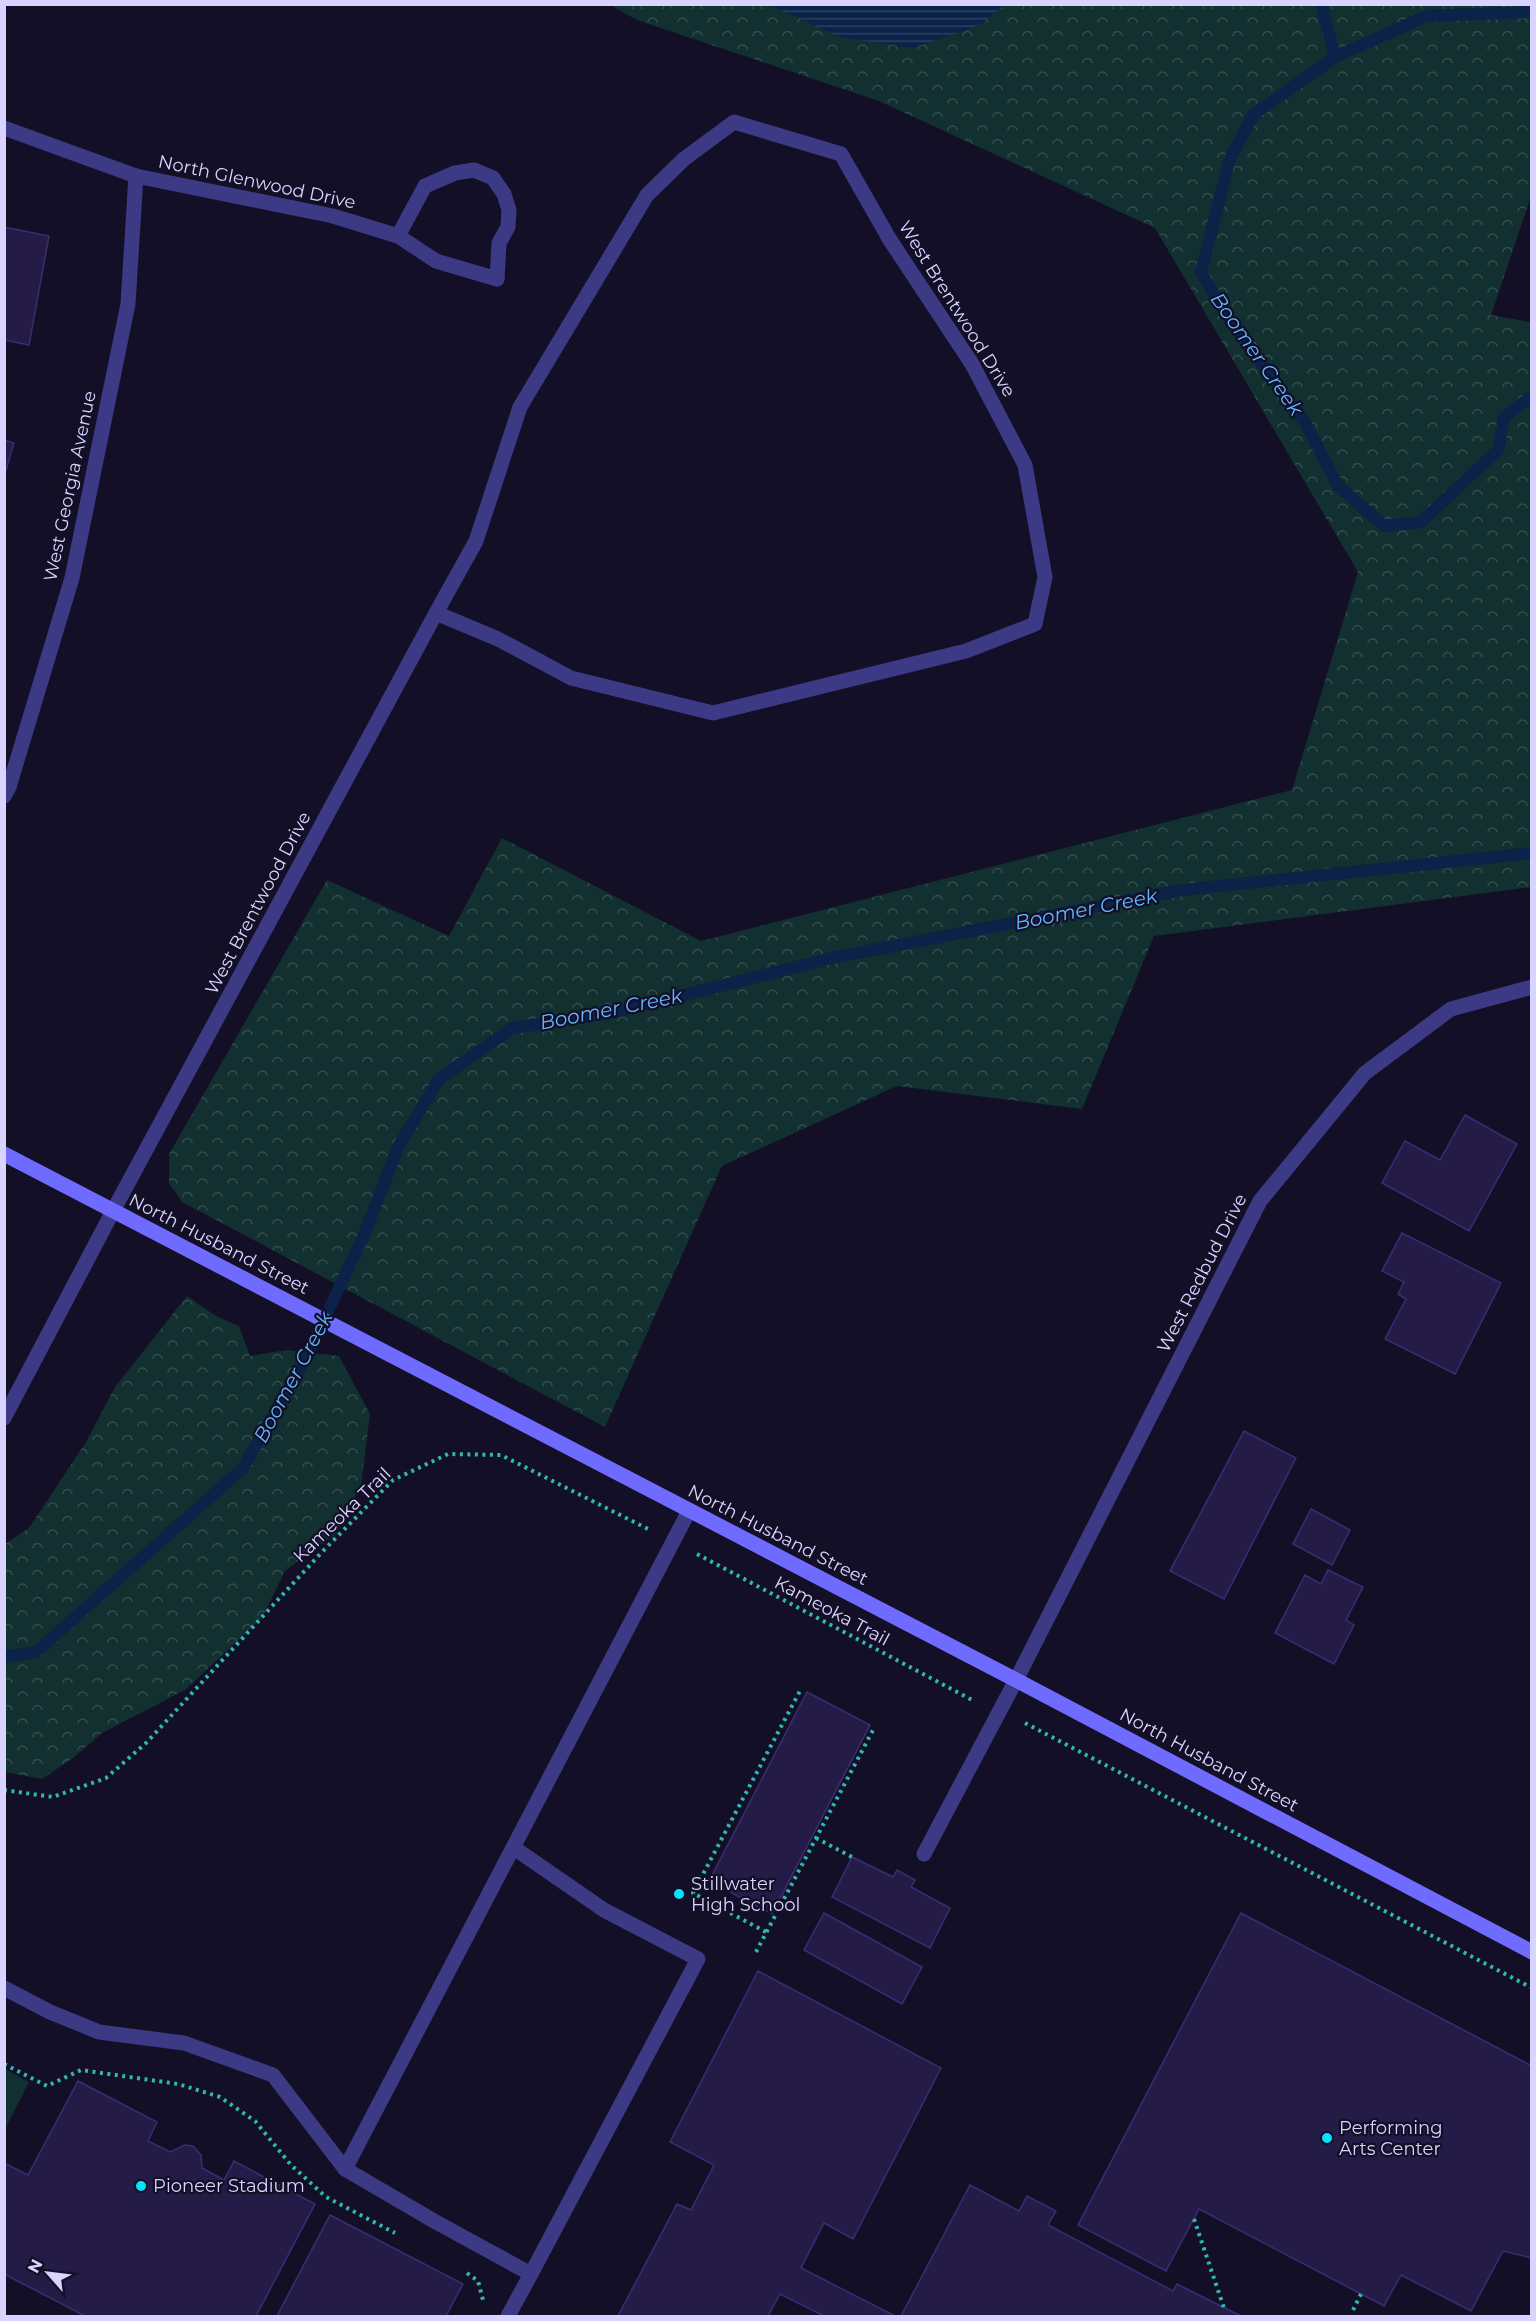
<svg xmlns="http://www.w3.org/2000/svg" width="1536" height="2321" font-family="Montserrat,sans-serif">
<style>
.forest{fill:url(#forest-crowns)}
.pitch{fill:#12302f}
.water{fill:url(#water-rules)}
.lines{fill:none;stroke-linecap:round;stroke-linejoin:round}
.stream{stroke:#0c2248;stroke-width:12}
.building{fill:#241b47;stroke:#3b2d73;stroke-width:1.5}
.path{stroke:#2fb8b0;stroke-width:4;stroke-dasharray:3 4.5;stroke-linecap:butt}
.lane{stroke:#3d3a85;stroke-width:15}
.street{stroke:#3d3a85;stroke-width:15}
.secondary{stroke:#6f6bff;stroke-width:15}
.poi-dot{fill:#00e5ff;stroke:#130f26;stroke-width:2}
.labels{text-anchor:middle;stroke-width:4.5;stroke-linejoin:round;paint-order:stroke}
.street-label{font-size:18px;fill:#d9d4ff;stroke:#130f26}
.poi-label{font-size:18px;fill:#d9d4ff;stroke:#130f26;text-anchor:start}
.water-label{font-size:20px;font-style:italic;fill:#62b6ff;stroke:#130f26}
</style>
<defs>
<pattern id="forest-crowns" width="20" height="18" patternUnits="userSpaceOnUse" patternTransform="scale(1.5)"><rect width="20" height="18" fill="#12302f"/><path d="M2 6a3 3 0 1 1 6 0M12 15a3 3 0 1 1 6 0" fill="none" stroke="#344d4e"/></pattern>
<pattern id="water-rules" width="6" height="5" patternUnits="userSpaceOnUse" patternTransform="scale(1.5)"><rect width="6" height="5" fill="#0c2248"/><path d="M0 2.5h6" fill="none" stroke="#2f4163"/></pattern>
</defs>
<rect width="100%" height="100%" fill="#130f26"/>
<!-- forest -->
<g class="forest">
<polygon points="610,5 1531,5 1531,196 1491,315 1531,322 1531,887 1154,936 1082,1109 897,1086 722,1166 605,1427 182,1202 169,1183 169,1154 327,880 449,936 502,838 701,941 1292,790 1358,572 1155,228 879,101 637,20"/>
<polygon points="187,1296 216,1316 239,1326 250,1356 287,1350 339,1356 370,1414 361,1486 336,1534 285,1571 262,1618 185,1690 102,1733 73,1758 42,1779 5,1772 5,1544 29,1528 86,1442 115,1387"/>
</g>
<!-- pitch -->
<polygon class="pitch" points="5,2069 29,2082 5,2129"/>
<!-- water -->
<polygon class="water" points="769,5 1004,5 980,25 913,48 840,37"/>
<g class="lines">
<!-- stream -->
<g class="stream">
<polyline points="1321,4 1335,57"/>
<polyline points="1532,12 1427,16 1335,57 1253,115 1229,161 1201,272 1232,324 1305,422 1338,486 1384,526 1421,522 1498,450 1504,417 1532,396"/>
<polyline points="4,1657 36,1652 243,1468 308,1354 364,1235 398,1147 439,1079 513,1028 616,1012 832,958 1182,890 1532,853"/>
</g>
</g>
<!-- building -->
<g class="building">
<polygon points="4,227 49,236 29,345 4,340"/>
<polygon points="4,440 14,443 4,477"/>
<polygon points="1465,1115 1517,1144 1469,1231 1382,1183 1405,1141 1440,1160"/>
<polygon points="1402,1233 1501,1283 1455,1374 1385,1339 1406,1299 1398,1294 1404,1282 1382,1271"/>
<polygon points="1244,1431 1296,1458 1224,1599 1170,1571"/>
<polygon points="1311,1509 1350,1530 1332,1565 1293,1544"/>
<polygon points="1328,1570 1363,1587 1346,1620 1354,1625 1334,1664 1275,1633 1305,1575 1321,1584"/>
<polygon points="807,1692 870,1725 772,1914 709,1881"/>
<polygon points="852,1857 893,1877 897,1870 915,1880 911,1887 950,1908 930,1948 832,1897"/>
<polygon points="824,1913 922,1967 902,2004 804,1950"/>
<polygon points="1241,1913 1532,2066 1532,2258 1503,2251 1471,2311 1401,2275 1384,2306 1199,2209 1166,2271 1078,2225"/>
<polygon points="758,1971 941,2068 853,2239 824,2223 801,2268 895,2316 824,2316 780,2294 768,2316 618,2316 677,2204 691,2210 714,2165 670,2142"/>
<polygon points="78,2081 157,2122 148,2141 170,2152 185,2145 193,2146 201,2155 202,2168 224,2180 234,2161 315,2204 256,2316 85,2316 4,2274 4,2163 28,2175"/>
<polygon points="970,2185 1019,2211 1027,2196 1056,2211 1048,2225 1173,2291 1177,2284 1241,2316 901,2316"/>
<polygon points="330,2215 463,2284 446,2316 277,2316"/>
</g>
<g class="lines">
<!-- path -->
<g class="path">
<polyline points="697,1554 974,1701"/>
<polyline points="1025,1723 1532,1988"/>
<polyline points="4,1790 53,1797 106,1778 146,1743 322,1552 393,1480 448,1454 501,1455 650,1530"/>
<polyline points="816,1838 852,1857"/>
<polyline points="766,1932 693,1893 801,1689"/>
<polyline points="756,1952 873,1730"/>
<polyline points="4,2064 47,2086 81,2070 178,2084 220,2097 255,2121 291,2165 326,2197 395,2233"/>
<polyline points="1194,2219 1224,2308"/>
<polyline points="467,2273 478,2281 484,2304"/>
<polyline points="1353,2310 1361,2294"/>
</g>
<!-- lane -->
<g class="lane">
<polyline points="398,236 425,186 455,173 474,170 493,178 504,194 509,210 508,227 499,243 497,279"/>
<polyline points="113,1211 436,613 476,541 520,407 647,195 684,159 734,122 841,154 890,240 972,364 1025,465 1045,577 1035,624 966,651 713,713 571,678 498,639 436,613"/>
<polyline points="514,1848 604,1910 698,1959 531,2274"/>
<polyline points="924,1854 1016,1680"/>
<polyline points="4,1988 50,2012 99,2032 184,2043 273,2075 345,2169"/>
<polyline points="508,2316 531,2274 434,2221 345,2169 689,1511"/>
</g>
<!-- street -->
<g class="street">
<polyline points="4,128 136,176 333,216 398,236 436,261 497,279"/>
<polyline points="4,796 9,787 72,578 128,304 136,176"/>
<polyline points="4,1418 113,1211"/>
<polyline points="1016,1680 1260,1201 1365,1073 1451,1009 1532,987"/>
</g>
<!-- secondary -->
<polyline class="secondary" points="4,1154 1016,1680 1532,1952"/>
</g>
<!-- markers -->
<g class="poi-dot">
<circle cx="679" cy="1894" r="6"/>
<circle cx="1327" cy="2138" r="6"/>
<circle cx="141" cy="2186" r="6"/>
</g>
<g class="labels">
<!-- street labels -->
<g class="street-label">
<text transform="translate(257 182) rotate(12)" y="6">North Glenwood Drive</text>
<text transform="translate(957 309) rotate(58)" y="6">West Brentwood Drive</text>
<text transform="translate(70 486) rotate(-78)" y="6">West Georgia Avenue</text>
<text transform="translate(258 903) rotate(-62)" y="6">West Brentwood Drive</text>
<text transform="translate(219 1244) rotate(27)" y="6">North Husband Street</text>
<text transform="translate(1202 1273) rotate(-63)" y="6">West Redbud Drive</text>
<text transform="translate(342 1515) rotate(-44)" y="6">Kameoka Trail</text>
<text transform="translate(778 1535) rotate(27)" y="6">North Husband Street</text>
<text transform="translate(832 1611) rotate(28)" y="6">Kameoka Trail</text>
<text transform="translate(1209 1760) rotate(28)" y="6">North Husband Street</text>
</g>
<!-- poi labels -->
<g class="poi-label">
<text x="691" y="1890">Stillwater<tspan x="691" dy="21">High School</tspan></text>
<text x="1339" y="2134">Performing<tspan x="1339" dy="21">Arts Center</tspan></text>
<text x="153" y="2192">Pioneer Stadium</text>
</g>
<!-- water labels -->
<g class="water-label">
<text transform="translate(1257 354) rotate(55)" y="7">Boomer Creek</text>
<text transform="translate(1086 909) rotate(-11)" y="7">Boomer Creek</text>
<text transform="translate(611 1009) rotate(-11)" y="7">Boomer Creek</text>
<text transform="translate(293 1377) rotate(-62)" y="7">Boomer Creek</text>
</g>
</g>
<!-- border -->
<rect width="1536" height="2321" fill="none" stroke="#d9d4ff" stroke-width="12"/>
<!-- north arrow -->
<g transform="translate(48 2273) rotate(298)" stroke="#130f26" stroke-width="4.5" paint-order="stroke">
<path d="M0-4.5L10 22L0 15L-10 22Z" fill="#d9d4ff"/>
<text y="-9" font-size="16" font-weight="bold" text-anchor="middle" fill="#d9d4ff">N</text>
</g>
</svg>
